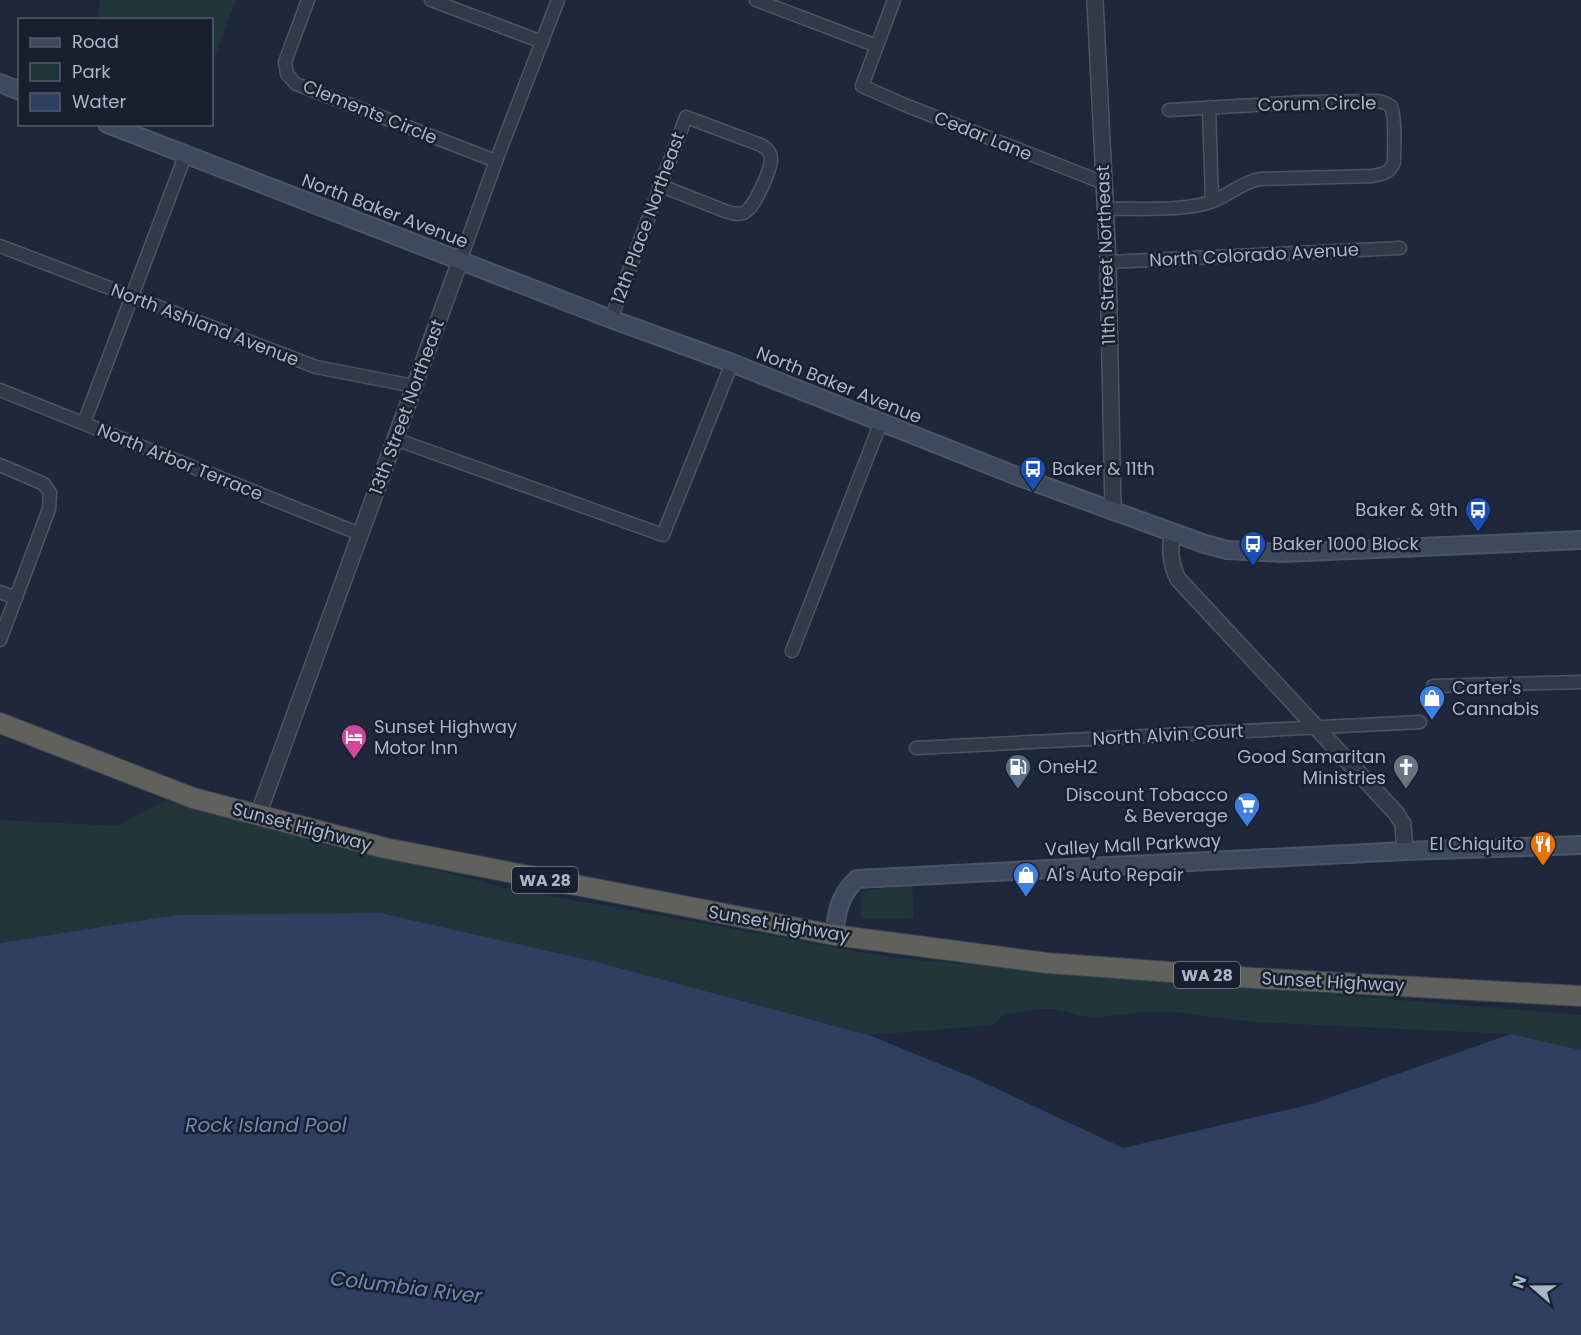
<svg xmlns="http://www.w3.org/2000/svg" width="1581" height="1335" font-family="Poppins,sans-serif">
<style>
.green{fill:#20363b}
.water{fill:#2e3f61}
.lines{fill:none;stroke-linecap:round;stroke-linejoin:round}
.minor-casing{stroke:#4c5565;stroke-width:15}
.tertiary-casing{stroke:#4c5565;stroke-width:18}
.secondary-casing{stroke:#4c5565;stroke-width:20}
.trunk-casing{stroke:#3a4252;stroke-width:22}
.minor{stroke:#323a4a;stroke-width:12}
.tertiary{stroke:#323a4a;stroke-width:15}
.secondary{stroke:#3f495e;stroke-width:16}
.trunk{stroke:#60605c;stroke-width:20}
.labels{text-anchor:middle;stroke-width:5;stroke-linejoin:round;paint-order:stroke}
.shield{fill:#18202f;stroke:#808899;stroke-width:1.5}
.shield-label{font-size:16px;font-weight:bold;fill:#acb5c7}
.street-label{font-size:18px;fill:#acb5c7;stroke:#18202f}
.poi-label{font-size:18px;fill:#acb5c7;stroke:#18202f;text-anchor:start}
.water-label{font-size:20px;font-style:italic;fill:#7188b2;stroke:#18202f}
</style>
<rect width="100%" height="100%" fill="#1e283a"/>
<!-- green -->
<g class="green">
<polygon points="100,0 236,0 212,64 212,20 98,19"/>
<polygon points="165,801 507,888 894,958 1581,1015 1581,1050 1511,1034 1254,1022 1174,1012 1144,1012 1091,1018 1054,1009 1037,1009 1004,1014 993,1025 870,1035 601,963 176,915 0,943 0,820 117,826"/>
<polygon points="912,885 914,918 861,919 861,891"/>
</g>
<!-- water -->
<polygon class="water" points="380,913 601,963 869,1035 976,1079 1123,1148 1312,1104 1511,1034 1581,1050 1581,1335 0,1335 0,943 176,915"/>
<g class="lines">
<!-- minor casing -->
<g class="minor-casing">
<g id="minor">
<polyline points="308,0 285,62 287,74 296,84 496,161"/>
<polyline points="431,0 542,42"/>
<polyline points="756,0 877,46"/>
<polyline points="894,0 862,86 905,105 1104,183"/>
<polyline points="1209,107 1212,201"/>
<path d="M1105 209C1135 208 1185 212 1213 201 1229 195 1241 183 1259 179L1372 176C1383 174 1390 173 1394 162 1394 149 1396 118 1391 107 1388 103 1382 102 1377 101L1304 102 1169 110"/>
<polyline points="0,246 316,367 414,386"/>
<polyline points="460,261 496,161 558,0"/>
<polyline points="1108,262 1400,248"/>
<path d="M611 319 686 117 761 145C767 149 771 152 771 160 770 171 754 210 743 213 737 215 731 213 725 211L659 185"/>
<polyline points="0,390 360,534"/>
<polyline points="84,423 185,156"/>
<polyline points="395,439 663,535 732,363"/>
<polyline points="0,465 44,484 50,493 49,509 0,640"/>
<polyline points="0,592 16,598"/>
<polyline points="792,651 881,422"/>
<polyline points="1433,686 1581,682"/>
<polyline points="916,748 1420,722"/>
</g>
</g>
<!-- tertiary casing -->
<g class="tertiary-casing">
<g id="tertiary">
<polyline points="1095,0 1108,262 1113,511"/>
<path d="M1172 532C1170 549 1170 563 1178 579L1396 813 1403 824 1405 851"/>
<polyline points="258,815 460,261"/>
</g>
</g>
<!-- secondary casing -->
<g class="secondary-casing">
<g id="secondary">
<polyline points="0,83 20,91"/>
<polyline points="107,124 611,319 732,363 1017,476 1205,544 1227,550 1282,553 1581,540"/>
<path d="M834 935C837 911 839 896 857 879L1405 851 1581 845"/>
</g>
</g>
<!-- trunk casing -->
<g class="trunk-casing">
<polyline id="trunk" points="0,723 193,798 385,848 834,935 1047,963 1253,978 1581,996"/>
</g>
<!-- minor -->
<use href="#minor" class="minor"/>
<!-- tertiary -->
<use href="#tertiary" class="tertiary"/>
<!-- secondary -->
<use href="#secondary" class="secondary"/>
<!-- trunk -->
<use href="#trunk" class="trunk"/>
</g>
<!-- icons -->
<defs>
<g id="bus-pin" transform="scale(1.35)"><path d="M0 17L-7.5 6A9.5 9.5 0 1 1 7.5 6Z" fill="#1a4fb4" stroke="#18202f"/><path d="M-5-6H5V4H4V6H2V4H-2V6H-4V4H-5ZM-3.5-4V0h7V-4ZM-3.5 1.2v1.5H-2V1.2ZM2 1.2v1.5H3.5V1.2Z" fill="#fff"/></g>
<g id="shop-pin" transform="scale(1.35)"><path d="M0 17L-7.5 6A9.5 9.5 0 1 1 7.5 6Z" fill="#3f7fe0" stroke="#18202f"/><path d="M-5-2.5h2.3a2.7 3.5 0 0 1 5.4 0H5L5.5 6h-11ZM-1.5-2.5h3a1.5 2.3 0 0 0-3 0Z" fill="#fff"/></g>
<g id="hotel-pin" transform="scale(1.35)"><path d="M0 17L-7.5 6A9.5 9.5 0 1 1 7.5 6Z" fill="#d1479c" stroke="#18202f"/><path d="M-6-4.5h1.5V1H6V5H4.5V3h-9V5H-6ZM-4 0a1.8 1.8 0 1 1 3.6 0ZM.5 0V-2.5h3Q6-2.5 6 0Z" fill="#fff"/></g>
<g id="fuel-pin" transform="scale(1.35)"><path d="M0 17L-7.5 6A9.5 9.5 0 1 1 7.5 6Z" fill="#5c6f8a" stroke="#18202f"/><path d="M-5.5-6h7V0h2V4h1.3V-2.5L3-4.5l.8-.8L6-3V5H2.5V1h-1V6h-7ZM-4.2-4.7v3.2H.2V-4.7Z" fill="#fff"/></g>
<g id="church-pin" transform="scale(1.35)"><path d="M0 17L-7.5 6A9.5 9.5 0 1 1 7.5 6Z" fill="#6b7280" stroke="#18202f"/><path d="M-1.2-6h2.4v3.5h3.3v2.4h-3.3V6h-2.4V-.1h-3.3v-2.4h3.3Z" fill="#fff"/></g>
<g id="supermarket-pin" transform="scale(1.35)"><path d="M0 17L-7.5 6A9.5 9.5 0 1 1 7.5 6Z" fill="#3f7fe0" stroke="#18202f"/><path d="M-6-5.5h2.5l.6 2H6L4.5 2H-2.5L-4.4-4H-6ZM-1.5 3.2a1.3 1.3 0 1 0 .1 0ZM3 3.2a1.3 1.3 0 1 0 .1 0Z" fill="#fff"/></g>
<g id="restaurant-pin" transform="scale(1.35)"><path d="M0 17L-7.5 6A9.5 9.5 0 1 1 7.5 6Z" fill="#e8710a" stroke="#18202f"/><path d="M-5-6h1v4h1v-4h1v4h1v-4h1v5L-1.5 .5V6h-2V.5L-5-1ZM5-6V6H3V1.5H1.5Q1.5-4 5-6Z" fill="#fff"/></g>
</defs>
<g fill-rule="evenodd">
<use href="#bus-pin" x="1033" y="469"/>
<use href="#bus-pin" x="1478" y="510"/>
<use href="#bus-pin" x="1253" y="544"/>
<use href="#shop-pin" x="1432" y="698"/>
<use href="#hotel-pin" x="354" y="737"/>
<use href="#fuel-pin" x="1018" y="767"/>
<use href="#church-pin" x="1406" y="767"/>
<use href="#supermarket-pin" x="1247" y="805"/>
<use href="#restaurant-pin" x="1543" y="844"/>
<use href="#shop-pin" x="1026" y="875"/>
</g>
<g class="labels">
<!-- shield labels -->
<g class="shield">
<rect x="512" y="867" width="66" height="26" rx="4.5"/>
<rect x="1174" y="962" width="66" height="26" rx="4.5"/>
</g>
<g class="shield-label">
<text x="545" y="886">WA 28</text>
<text x="1207" y="981">WA 28</text>
</g>
<!-- street labels -->
<g class="street-label">
<text transform="translate(1317 104) rotate(-1)" y="6">Corum Circle</text>
<text transform="translate(370 112) rotate(22)" y="6">Clements Circle</text>
<text transform="translate(983 136) rotate(22)" y="6">Cedar Lane</text>
<text transform="translate(385 211) rotate(21)" y="6">North Baker Avenue</text>
<text transform="translate(648 218) rotate(-70)" y="6">12th Place Northeast</text>
<text transform="translate(1106 255) rotate(-92)" y="6">11th Street Northeast</text>
<text transform="translate(1254 255) rotate(-3)" y="6">North Colorado Avenue</text>
<text transform="translate(205 325) rotate(21)" y="6">North Ashland Avenue</text>
<text transform="translate(839 385) rotate(22)" y="6">North Baker Avenue</text>
<text transform="translate(407 407) rotate(-70)" y="6">13th Street Northeast</text>
<text transform="translate(180 462) rotate(22)" y="6">North Arbor Terrace</text>
<text transform="translate(1168 735) rotate(-3)" y="6">North Alvin Court</text>
<text transform="translate(302 827) rotate(15)" y="6">Sunset Highway</text>
<text transform="translate(1133 845) rotate(-3)" y="6">Valley Mall Parkway</text>
<text transform="translate(779 924) rotate(10)" y="6">Sunset Highway</text>
<text transform="translate(1333 982) rotate(3)" y="6">Sunset Highway</text>
</g>
<!-- poi labels -->
<g class="poi-label">
<text x="1052" y="475">Baker &amp; 11th</text>
<text x="1458" y="516" text-anchor="end">Baker &amp; 9th</text>
<text x="1272" y="550">Baker 1000 Block</text>
<text x="1452" y="694">Carter's<tspan x="1452" dy="21">Cannabis</tspan></text>
<text x="374" y="733">Sunset Highway<tspan x="374" dy="21">Motor Inn</tspan></text>
<text x="1386" y="763" text-anchor="end">Good Samaritan<tspan x="1386" dy="21">Ministries</tspan></text>
<text x="1038" y="773">OneH2</text>
<text x="1228" y="801" text-anchor="end">Discount Tobacco<tspan x="1228" dy="21">&amp; Beverage</tspan></text>
<text x="1524" y="850" text-anchor="end">El Chiquito</text>
<text x="1046" y="881">Al's Auto Repair</text>
</g>
<!-- water labels -->
<g class="water-label">
<text x="266" y="1132">Rock Island Pool</text>
<text transform="translate(406 1287) rotate(7)" y="7">Columbia River</text>
</g>
</g>
<!-- legend -->
<rect x="18" y="18" width="195" height="108" fill="#18202f" stroke="#535c6c" stroke-width="1.5"/>
<rect x="30" y="38" width="30" height="9" fill="#3f495e" stroke="#535c6c" stroke-width="1.5"/>
<text x="72" y="48" font-size="18" fill="#acb5c7">Road</text>
<rect x="30" y="63" width="30" height="18" fill="#20363b" stroke="#535c6c" stroke-width="1.5"/>
<text x="72" y="78" font-size="18" fill="#acb5c7">Park</text>
<rect x="30" y="93" width="30" height="18" fill="#2e3f61" stroke="#535c6c" stroke-width="1.5"/>
<text x="72" y="108" font-size="18" fill="#acb5c7">Water</text>
<!-- north arrow -->
<g transform="translate(1533 1287) rotate(290)" stroke="#18202f" stroke-width="4.5" paint-order="stroke">
<path d="M0-4.5L10 22L0 15L-10 22Z" fill="#acb5c7"/>
<text y="-9" font-size="16" font-weight="bold" text-anchor="middle" fill="#acb5c7">N</text>
</g>
</svg>
